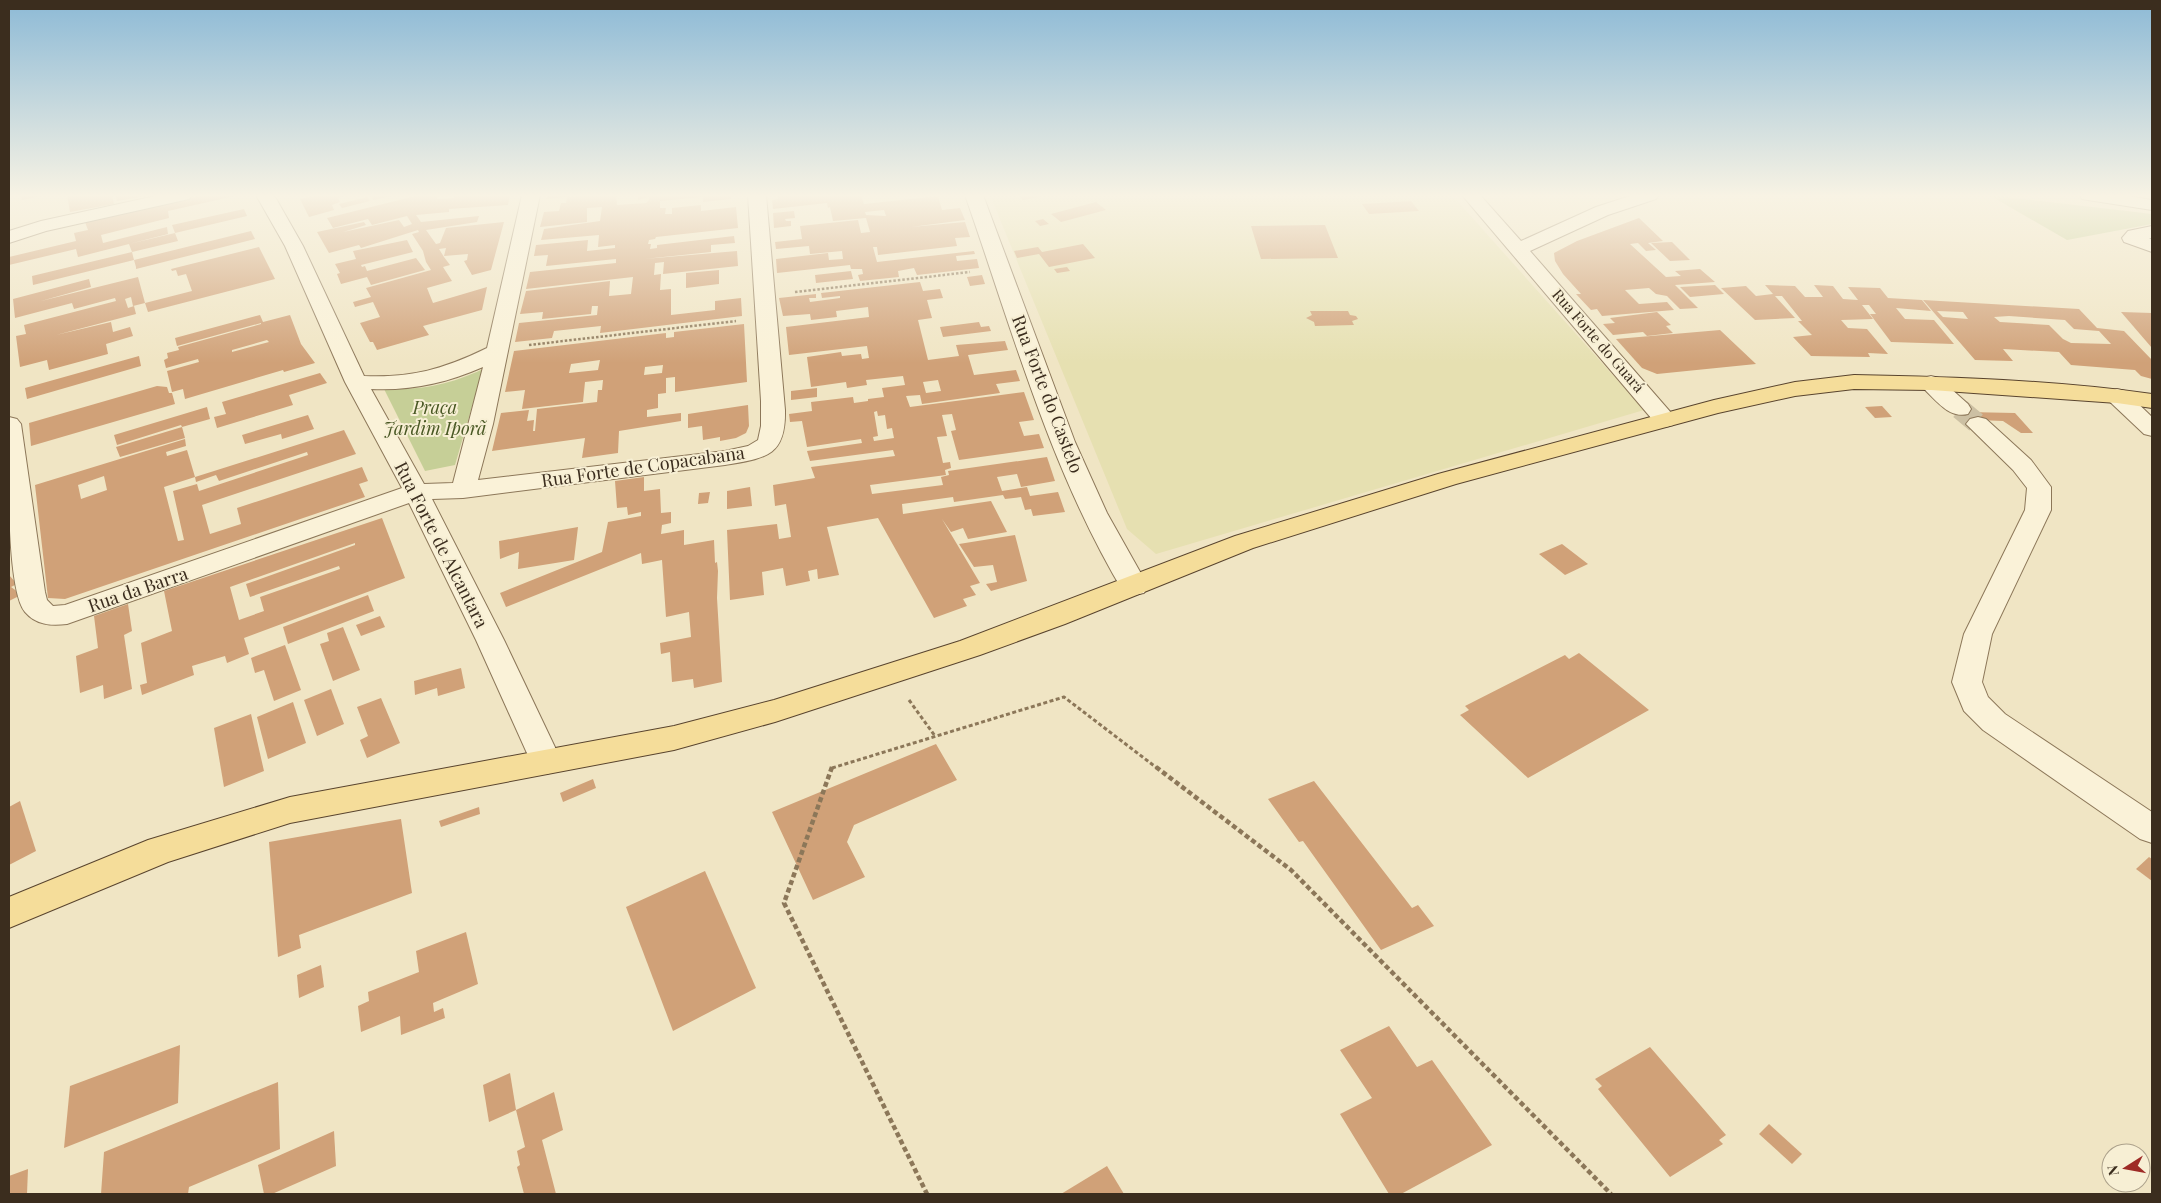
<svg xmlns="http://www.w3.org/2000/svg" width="2161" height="1203" font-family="'Playfair Display',serif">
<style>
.farmland{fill:#e6e0b1}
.green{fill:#c6cf97}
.building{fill:#d0a178;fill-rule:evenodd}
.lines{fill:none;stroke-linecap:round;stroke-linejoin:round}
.minor-tunnel{stroke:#ccc0a3;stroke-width:21;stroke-dasharray:21 10;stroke-linecap:butt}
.minor-casing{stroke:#8c7759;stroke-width:2}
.major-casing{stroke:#59442e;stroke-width:2}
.path-far2{stroke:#8c7759;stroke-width:2.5;stroke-dasharray:2.5 2;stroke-linecap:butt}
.path-far1{stroke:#8c7759;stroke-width:3;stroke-dasharray:4 2.5;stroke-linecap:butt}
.path{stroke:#8c7759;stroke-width:4.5;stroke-dasharray:5 3;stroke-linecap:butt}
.minor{fill:#faf2d8;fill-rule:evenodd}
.major{fill:#f5dd9a;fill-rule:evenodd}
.labels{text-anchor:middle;stroke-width:4;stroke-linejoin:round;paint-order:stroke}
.far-street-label{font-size:15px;fill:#3b2d1e;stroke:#f7efd4}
.street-label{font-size:18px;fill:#3b2d1e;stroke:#f7efd4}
.park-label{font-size:18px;font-style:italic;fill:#495824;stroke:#f7efd4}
</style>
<rect width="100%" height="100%" fill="#f0e5c4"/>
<!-- farmland -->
<polygon class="farmland" points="990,195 1452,195 1644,410 1156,554 1127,529"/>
<!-- green -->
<g class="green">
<polygon points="1989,195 2152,214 2152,224 2067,240"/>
<path d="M483 369 455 465 425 471 384 389C422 390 449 385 483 369Z"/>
</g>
<!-- building -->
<g class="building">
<polygon points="21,195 42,195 42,196 22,200"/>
<polygon points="67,195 112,195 114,204 70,212"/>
<polygon points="115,195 147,195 147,196 117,201"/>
<polygon points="204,195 235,196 168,211 169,218 101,235 103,243 167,227 168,234 129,244 175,233 172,225 244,209 247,216 175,233 178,241 132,252 134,260 33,285 32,276 132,252 129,244 78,257 76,249 9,265 9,257 76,241 74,233 88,230 85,222"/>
<polygon points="318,195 346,195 346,196 338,198 340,202 332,205 334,210 309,217 300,199"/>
<polygon points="371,195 393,195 393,196 373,200"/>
<polygon points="419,195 438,195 437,199 454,198 454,195 510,195 508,205 449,209 449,212 416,215 421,222 479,216 477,222 426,230 436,244 440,243 446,228 504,222 491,270 472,275 464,261 467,260 468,254 444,256 446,248 439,249 444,257 450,265 443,267 452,281 427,288 433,303 487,287 482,310 423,326 429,335 377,350 373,342 370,342 360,323 380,317 373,302 355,307 353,302 371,297 366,288 431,270 426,262 423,251 412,234 419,232 418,230 361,248 359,245 329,253 317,232 364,222 366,225 343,232 399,220 404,227 412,224 407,216 372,225 368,219 333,228 327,218"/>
<polygon points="547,195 567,195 567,197 546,199"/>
<polygon points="585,195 616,195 617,205 646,203 649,200 649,197 638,200 638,195 731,195 731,199 703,202 703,197 660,201 660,208 666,208 665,214 672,214 672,208 701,205 701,211 736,207 738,228 656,237 655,239 649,240 648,244 651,244 650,249 657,248 657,245 734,236 735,243 711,245 711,252 644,259 737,251 738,266 663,274 664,262 655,263 654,275 661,274 660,290 671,289 671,315 715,310 715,301 741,298 742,316 600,333 601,326 554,331 552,338 515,342 519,323 597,315 598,306 592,306 591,314 542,319 543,312 520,314 526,291 610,281 609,296 631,294 633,277 526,289 530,272 616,263 616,259 546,266 548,255 534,256 536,245 588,240 587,251 615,248 615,245 598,247 599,235 541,240 544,229 600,221 602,207 587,208 587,222 540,227 544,212 559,211 561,203 566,203 567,197"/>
<path d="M777 195H861L864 204 938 196 942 210 960 208 965 220 911 227 965 222 970 237 955 238 957 246 878 255 877 247H873L877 262 974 251 975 254 956 256 957 261 977 259 979 268 917 275 914 268 898 271 899 277 860 281 858 275 863 274 862 269H851L850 265 777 273 776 259 828 253 829 260 843 259 842 251 810 254 809 246 776 249 775 242 802 239 800 226 858 220 861 233 870 232 866 218 833 221 830 207 828 208 827 203 773 209 772 200 778 199ZM884 210 886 216 866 215 865 212Z"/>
<polygon points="1018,195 1045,195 1045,196 1023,200"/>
<polygon points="367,197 370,201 342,208 339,204"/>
<polygon points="1411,201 1419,211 1369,214 1362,204"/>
<polygon points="1096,202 1106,210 1061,222 1051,214"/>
<polygon points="794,211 795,218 785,219 786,221 791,221 791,226 774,228 773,213"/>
<polygon points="1639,218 1663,241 1648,243 1656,250 1646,251 1638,243 1630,244 1666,277 1681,276 1675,271 1700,269 1715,282 1675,285 1698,308 1680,309 1667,296 1656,294 1649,288 1625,290 1639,304 1667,302 1674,310 1602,316 1597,309 1591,310 1576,294 1581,294 1563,274 1555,261 1554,253 1577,241"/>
<polygon points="1043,219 1049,224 1040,226 1035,221"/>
<polygon points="1325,225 1338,258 1261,259 1251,226"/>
<polygon points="251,231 255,239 136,269 136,267 134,260"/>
<polygon points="407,240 413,252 361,265 362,267 365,266 367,271 416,258 425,270 371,285 367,277 341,284 337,274 340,273 335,264 356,259 353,251"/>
<polygon points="1672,242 1690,260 1670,261 1651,243"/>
<polygon points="1083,244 1095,258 1049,267 1039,254 1017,258 1014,251 1038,247 1042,252"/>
<polygon points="259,247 275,279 148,312 145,303 133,306 131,297 125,299 128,308 134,306 136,314 56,335 111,322 113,332 130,327 133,336 106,344 108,354 49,370 47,360 20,367 16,336 26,334 24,325 116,301 115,298 74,309 72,303 15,318 13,299 89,279 91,287 41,301 138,277 145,303 192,291 186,274 178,276 176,270 172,271 171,269"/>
<polygon points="1067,267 1070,271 1057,273 1054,269"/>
<polygon points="719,270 719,284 686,288 686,273"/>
<polygon points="851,271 853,279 816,283 815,275"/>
<polygon points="982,275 985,284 970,286 967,277"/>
<path d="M920 282 923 291 940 289 943 298 927 300 932 318 918 320 928 360 959 356 956 345 1005 341 1008 350 968 355 974 375 1016 370 1020 381 996 384 1000 393 922 404 920 395 906 396 910 407 1024 392 1034 420 1019 422 1024 436 1039 434 1044 448 959 460 951 431 956 430 952 414 942 415 947 436 937 437 943 463 950 462 951 468 945 470 946 475 870 485 872 494 943 485 941 477 949 475 948 471 1047 457 1055 481 1021 487 1017 474 997 477 1002 491 1027 487 1030 496 1058 492 1065 512 1033 516 1031 509 1025 510 1021 497 1005 499 1003 495 954 502 953 497 902 504 903 514 991 501 1007 532 968 539 963 528 951 532 942 519 980 583 970 586 976 595 963 599 967 606 934 618 878 518 827 527 839 575 818 579 817 569 808 571 810 581 786 586 783 568 762 572 764 595 730 600 727 530 777 524 779 539 791 537 786 504 775 506 773 485 815 478 811 467 895 456 893 450 810 461 807 451 862 443 861 439 807 447 802 421 790 422 789 414 812 411 811 402 853 397 854 403 868 401V399L884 397 882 388 905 385 903 376 866 380 867 385 847 388 846 382 811 387 807 357 841 352 842 356 861 354 862 359 869 358 867 346 789 355 786 327 869 317 868 307 836 311 837 317 811 320 810 314 783 316 779 298 816 294V298H809L810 302 840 298V296L822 298 821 293ZM938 380 941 391 926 393 923 382ZM877 411 878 416 885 415 887 429 892 428 894 438 874 441 873 437 878 436 874 412Z"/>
<polygon points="1715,285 1724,294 1690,297 1680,287"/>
<polygon points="1765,285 1795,286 1805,297 1823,297 1814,285 1833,286 1843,299 1858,300 1848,287 1880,288 1888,298 1922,300 1931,311 1896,308 1905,319 1934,320 1954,344 1891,342 1870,314 1876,314 1869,305 1862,305 1873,319 1841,320 1848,328 1867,329 1888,354 1868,353 1870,357 1811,356 1793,337 1812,335 1798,321 1802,321 1782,296 1775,296 1795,318 1755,320 1721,288 1746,286 1756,296 1773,294"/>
<path d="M1923 300 2079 309 2097 328 2124 331 2152 360V379L2141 376 2135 370 2071 365 2059 352 2003 349 2013 361 1975 360ZM1937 311 1963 312 1968 319 1943 317ZM2009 316 2065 320 2074 329 2099 331 2111 344 2071 343 2063 339 2049 325 2000 322 1994 317Z"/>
<polygon points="1310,311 1348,311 1350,315 1356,316 1358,319 1352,321 1354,325 1315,326 1314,322 1306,318 1312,315"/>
<polygon points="1657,312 1671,325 1666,326 1673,333 1647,336 1643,332 1613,335 1603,324 1615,323 1610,318"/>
<polygon points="2121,312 2152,313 2152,348"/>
<path d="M260 315 263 322 290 315 301 344 315 363 284 372 283 370 185 399 183 389 172 392 167 371 199 362 198 359 166 368 164 360 168 358 167 353 179 350 178 347 261 324V323L177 346 175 338ZM267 340 269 342 232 352V350Z"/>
<polygon points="979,322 981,327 989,326 991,331 943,337 940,327"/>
<path d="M744 324 747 382 675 392V377L666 378V393L658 394V408L647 410V417L681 413V421L619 431 618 453 582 458 585 438 492 451 501 413 529 410 527 421 534 420 533 431H535L537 409 597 402 598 390H602L603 380 585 382 583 402 522 409 525 390 505 392 514 351 666 333V338L674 337V332ZM600 360 598 370 569 373 571 364ZM663 365 662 373 644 375 645 367Z"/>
<polygon points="1720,330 1756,364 1657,374 1642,368 1616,339"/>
<polygon points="139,356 141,366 27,399 25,388"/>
<polygon points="320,373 327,383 289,395 293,405 217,428 214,417 226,414 222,402"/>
<polygon points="157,386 167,387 169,393 172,393 175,404 31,446 29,423"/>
<polygon points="817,388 817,397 791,400 791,391"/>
<polygon points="748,405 749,426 746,433 736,438 720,441 720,437 703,440 702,426 688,428 688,414"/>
<polygon points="1882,406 1892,417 1875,418 1865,407"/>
<polygon points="207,407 210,419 182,427 185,438 120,457 116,447 182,427 181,425 117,445 114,435"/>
<polygon points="1967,412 2015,413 2033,433 2021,433 2003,421 1978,420"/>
<polygon points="308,415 314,429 282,439 281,434 245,444 242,435"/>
<path d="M344 430 356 454 202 505 210 534 241 524 237 508 362 467 368 481 359 484 365 497 65 599 48 598 35 485 185 439 186 446 166 452 167 456 187 450 195 477 164 487 178 541 184 540 173 491 197 484 199 491 308 455 307 452 219 481 216 475 196 482 195 477ZM104 476 107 490 81 499 78 485Z"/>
<polygon points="644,477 644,491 660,489 661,513 671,512 671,523 662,525 661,534 684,530 684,545 714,540 715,563 717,562 718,571 717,598 722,682 694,688 693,679 672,682 670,652 661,654 660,643 691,637 689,612 666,617 662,560 642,564 641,553 506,607 500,593 602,552 608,522 641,516 641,512 628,515 627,507 617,508 615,481"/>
<polygon points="750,487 752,506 727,509 727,491"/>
<polygon points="710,492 708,503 698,504 699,493"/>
<path d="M382 518 405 578 244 638 249 654 227 663 225 656 192 666 194 675 142 695 140 685 147 683 141 643 172 631 164 591ZM355 543V545L246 584 250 597 339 566 340 569 260 597 264 611 239 620 230 587Z"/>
<polygon points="578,527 574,560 518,569 519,552 500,559 499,541"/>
<polygon points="1015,535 1027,581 991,591 986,584 997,582 993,565 974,567 959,544"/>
<polygon points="1562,544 1588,564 1565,575 1539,554"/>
<polygon points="9,575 17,584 11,587 18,592 17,597 9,601"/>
<polygon points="368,595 374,611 288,644 283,627"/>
<polygon points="128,604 132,631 124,635 132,689 104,699 103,685 80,693 76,656 98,648 94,616"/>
<polygon points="380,616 385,627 361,636 356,625"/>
<polygon points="343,627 360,670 333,681 320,644 329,641 327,633"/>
<polygon points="285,645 301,690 274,701 264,670 255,673 251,658"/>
<polygon points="1579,653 1649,710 1528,778 1460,715 1469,710 1465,706 1565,655 1569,659"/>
<polygon points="461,668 465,688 438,696 437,688 415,695 414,681"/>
<polygon points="331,689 344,724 317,736 304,700"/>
<polygon points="381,698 400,743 367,758 360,740 368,736 357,707"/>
<polygon points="293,702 306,743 268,759 257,717"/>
<polygon points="251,714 264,771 224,787 214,728"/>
<polygon points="936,744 957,780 854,825 847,842 865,877 813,900 772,812"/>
<polygon points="593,779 596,788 563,802 560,793"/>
<polygon points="1314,781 1412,908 1418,905 1434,926 1381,950 1303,841 1299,842 1268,799"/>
<polygon points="20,801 36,851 9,865 9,807"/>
<polygon points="479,807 480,814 441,827 439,821"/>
<polygon points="401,819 412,893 299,935 301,948 278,957 269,842"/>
<polygon points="2149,857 2152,859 2152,881 2136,869"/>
<polygon points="705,871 756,988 673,1031 626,907"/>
<polygon points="466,932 478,984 433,1003 434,1012 443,1008 445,1018 401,1035 400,1016 361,1032 358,1006 369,1001 368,992 419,972 416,951"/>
<polygon points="321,965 324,987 299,998 297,975"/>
<polygon points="1389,1026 1417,1067 1432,1060 1492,1145 1401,1194 1389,1194 1340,1114 1372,1098 1340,1050"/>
<polygon points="180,1045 178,1103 64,1148 70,1086"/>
<polygon points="1650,1047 1726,1135 1719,1140 1723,1144 1670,1177 1598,1089 1602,1086 1595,1079"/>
<polygon points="510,1073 516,1110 489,1122 483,1085"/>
<polygon points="278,1082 280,1149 189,1187 188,1194 101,1194 104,1152"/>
<polygon points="554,1092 563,1130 542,1140 556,1194 524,1194 517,1167 520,1165 517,1151 525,1147 516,1110"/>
<polygon points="1769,1124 1802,1154 1792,1164 1759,1134"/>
<polygon points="334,1131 336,1166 272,1194 264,1194 258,1165"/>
<polygon points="1107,1166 1124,1194 1061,1194"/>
<polygon points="28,1169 27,1194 9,1194 9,1176"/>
</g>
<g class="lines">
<!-- minor-tunnel -->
<polyline class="minor-tunnel" points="1960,409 1978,424"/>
<!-- minor casing -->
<g class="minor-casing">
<g id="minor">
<polygon points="160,195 192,195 189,199 46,231 9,243 9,231 41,221"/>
<path d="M256 195H274L303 246 364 376C412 378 444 369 487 348L522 195H540L493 424 478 480 725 451 748 446 758 440 761 426V401L748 195H766L785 410C786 457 765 458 725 465L463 498 432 499 504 640 562 762 557 771 546 774 535 771 476 640 409 503 67 624C51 626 36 625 25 612 5 588 9 453 9 417L17 419 21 424 45 592 47 600 53 606 65 605 402 488 345 382 285 246ZM483 367 453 483 424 484 371 389C410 391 447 383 483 367Z"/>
<path d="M965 195H983L1075 442 1107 513 1148 586 1144 593 1134 595 1124 593C1050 470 1012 329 965 195Z"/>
<polygon points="1462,195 1480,195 1521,241 1596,207 1633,195 1659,195 1656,199 1608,215 1530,251 1673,415 1677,420 1673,425 1665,427 1657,425"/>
<polygon points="2079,195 2122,195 2152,200 2152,210 2088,200 2082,199"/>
<polygon points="2152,226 2152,238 2149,238 2152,240 2152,252 2124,242 2122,238 2128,231"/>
<path d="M1931 376 1939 378 1968 404 1971 409 1968 414C1949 419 1936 400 1923 388L1920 383 1923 378Z"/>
<polygon points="2117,389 2125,391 2152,417 2152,436 2144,434 2109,401 2106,396 2109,391"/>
<polygon points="1978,417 1986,419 2031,460 2051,487 2051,510 1992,634 1982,682 1988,697 2005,714 2152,812 2152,843 2140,839 1983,730 1964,711 1952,682 1964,634 2025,510 2027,488 2013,470 1966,424 1970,419"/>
</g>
</g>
<!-- major casing -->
<g class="major-casing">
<path id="major" d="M1854 375C1952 377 2055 380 2152 394V408L2117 403 1931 390 1854 389 1795 396 1718 413 1456 484 1253 548 1065 624 980 655 775 722 674 750 290 823 168 862 9 928V897L148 840 290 797 674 726 774 700 960 641 1235 536 1438 474 1714 400 1795 382Z"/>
</g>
<!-- path-far2 -->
<g class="path-far2">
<polyline points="795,292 970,272"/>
<polyline points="529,345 736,321"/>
</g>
<!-- path-far1 -->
<g class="path-far1">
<polyline points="909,700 935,736"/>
<polyline points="832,768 1064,697 1157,768"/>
</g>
<!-- path -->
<g class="path">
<polyline points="832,767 784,903 927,1194"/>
<polyline points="1156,767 1291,870 1611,1194"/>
</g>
<!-- minor -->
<use href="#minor" class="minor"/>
<!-- major -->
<use href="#major" class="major"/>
</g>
<!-- sky -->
<linearGradient id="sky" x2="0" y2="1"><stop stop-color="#8dbad6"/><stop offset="0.54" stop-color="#f8f3e4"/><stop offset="1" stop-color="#f8f3e4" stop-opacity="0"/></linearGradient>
<rect width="2161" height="363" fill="url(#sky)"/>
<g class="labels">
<!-- far-street labels -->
<g class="far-street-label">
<text transform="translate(1598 341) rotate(49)" y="5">Rua Forte do Guará</text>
</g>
<!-- street labels -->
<g class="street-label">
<text transform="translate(1047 394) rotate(69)" y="6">Rua Forte do Castelo</text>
<text transform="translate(643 467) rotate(-8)" y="6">Rua Forte de Copacabana</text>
<text transform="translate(441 545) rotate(63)" y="6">Rua Forte de Alcantara</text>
<text transform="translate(138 590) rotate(-19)" y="6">Rua da Barra</text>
</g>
<!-- park labels -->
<g class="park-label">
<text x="435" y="414">Praça<tspan x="435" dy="21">Jardim Iporã</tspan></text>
</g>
</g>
<!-- border -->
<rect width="2161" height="1203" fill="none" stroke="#3b2d1e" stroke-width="20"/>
<!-- north arrow -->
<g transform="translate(2126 1168) rotate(259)"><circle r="24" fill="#f7efd4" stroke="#aca18b"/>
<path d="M0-4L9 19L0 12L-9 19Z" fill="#9e2b26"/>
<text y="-8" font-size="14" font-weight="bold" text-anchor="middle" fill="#3b2d1e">N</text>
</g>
</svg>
